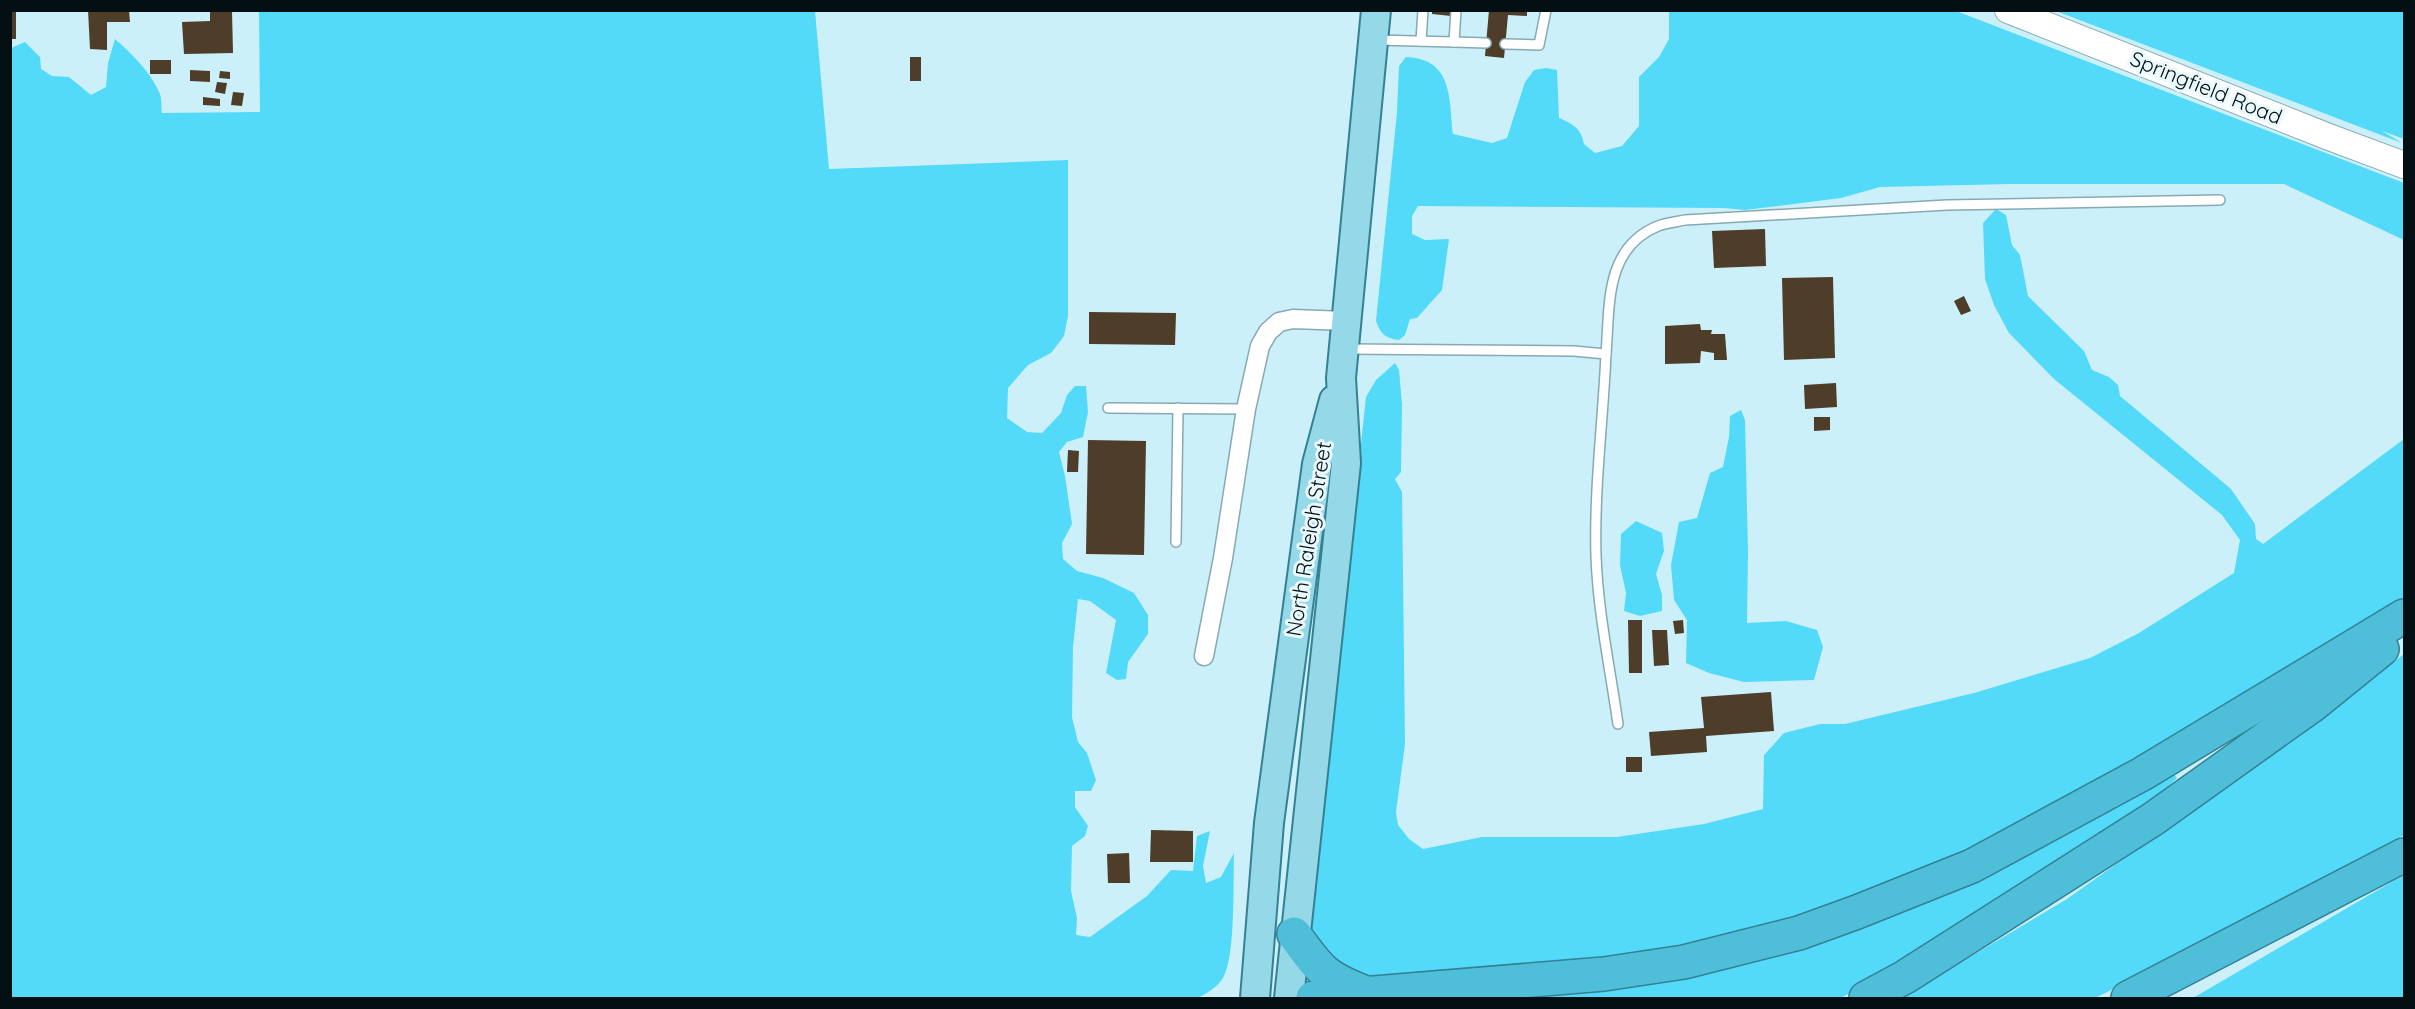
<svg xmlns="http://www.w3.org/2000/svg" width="2415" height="1009" font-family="Quicksand,sans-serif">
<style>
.green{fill:#53daf9}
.building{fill:#4e3d28}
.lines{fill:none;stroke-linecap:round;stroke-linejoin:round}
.lane-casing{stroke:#87a9b3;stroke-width:12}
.street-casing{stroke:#87a9b3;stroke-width:21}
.secondary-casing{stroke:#87a9b3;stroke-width:28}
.primary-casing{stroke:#348194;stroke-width:32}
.highway-casing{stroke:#348194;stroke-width:36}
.lane{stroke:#fff;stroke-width:9}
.street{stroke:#fff;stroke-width:18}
.secondary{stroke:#fff;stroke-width:26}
.primary{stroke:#95d8e8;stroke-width:28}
.highway{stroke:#4ebed9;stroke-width:33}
.labels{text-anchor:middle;stroke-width:6;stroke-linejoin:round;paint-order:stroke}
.street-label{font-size:21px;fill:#040f13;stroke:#eaf9fd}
</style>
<rect width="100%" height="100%" fill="#cbf0fa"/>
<!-- green -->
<g class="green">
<path d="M259 11H815L829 169 1068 160V316L1064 336 1051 353 1028 365 1008 388 1007 418 1027 432 1042 433 1061 413 1067 395 1075 386H1086L1088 412 1083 437 1067 442 1059 452 1065 476 1072 524 1062 543 1063 559 1077 571 1103 578 1134 593 1148 615V634L1128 662 1126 679 1117 680 1106 673 1116 620 1090 601 1078 599 1073 647 1072 717 1078 742 1087 753 1096 780 1091 791H1075V807L1088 826 1085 836 1072 846 1071 891 1077 918 1076 935 1090 937 1147 896 1171 870 1193 871 1197 836 1210 831 1203 866 1206 883 1221 877 1234 853C1233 880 1236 957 1223 978 1217 987 1208 993 1198 998H11V48L25 42 40 57 41 69 52 76 69 77 91 95 106 87 108 63 115 39C132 54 151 72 160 94 162 100 161 108 162 113L260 112Z"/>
<path d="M1669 11H1956L2404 183V240L2284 184H2011L1880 187 1841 198 1745 210 1724 208 1418 206 1412 216V234L1425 240 1449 239 1442 290 1417 318 1410 319 1405 335 1399 340C1385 338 1381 334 1376 321L1397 112 1399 66 1406 57C1453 59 1449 98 1453 134L1492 143 1507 138 1525 82 1534 70 1546 68 1557 70 1559 118C1573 124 1581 128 1584 144L1595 153 1622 146 1639 126V77L1659 57 1669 39Z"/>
<polygon points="2056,11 2404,11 2404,139 2382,131 2402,143"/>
<polygon points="1996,209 2006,215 2012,245 2020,255 2028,296 2084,351 2092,370 2109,377 2118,385 2120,396 2231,489 2255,524 2256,539 2263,544 2404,439 2404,605 2077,800 1838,911 1618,961 1373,980 1345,974 1312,936 1310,916 1366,397 1376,380 1395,363 1399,370 1402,404 1401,472 1395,479 1402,492 1405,744 1396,812 1398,825 1409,839 1423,849 1482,837 1617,837 1704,824 1763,809 1764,755 1784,733 1820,724 1845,724 1974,693 2090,658 2139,633 2234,573 2240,540 2222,515 2054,379 2009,333 1994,305 1985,279 1983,223"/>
<polygon points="1741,410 1745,420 1748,553 1747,623 1786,621 1817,630 1823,647 1814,680 1744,682 1709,673 1686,663 1687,620 1674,600 1671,565 1679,522 1697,518 1710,473 1723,467 1729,437 1730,416"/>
<polygon points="1636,521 1662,533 1664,551 1656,574 1662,595 1662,611 1640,616 1624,611 1626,593 1620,565 1621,534"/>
<polygon points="2404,654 2404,835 2271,911 2095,998 1901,998 2067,899 2313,724"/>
<polygon points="2174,774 2177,778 2147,808 1937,942 1841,998 1469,998 1664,975 2146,782"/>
<polygon points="2404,875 2404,998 2193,998 2395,880"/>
</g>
<!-- building -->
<g class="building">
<rect x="10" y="10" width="6" height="29"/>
<polygon points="88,10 129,10 130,22 107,22 107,50 90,49"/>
<polygon points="1432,10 1451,10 1451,16 1432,14"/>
<polygon points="1489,10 1527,10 1527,16 1508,15 1504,58 1485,56"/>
<polygon points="232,11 233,53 184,54 182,22 210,21 210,12"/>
<rect x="910" y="57" width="11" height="24"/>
<rect x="150" y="60" width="21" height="14"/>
<polygon points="190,70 210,71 210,82 190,81"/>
<polygon points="220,71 230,72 230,79 219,78"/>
<polygon points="217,82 227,83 225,94 215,92"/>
<polygon points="233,92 244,93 242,106 231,105"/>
<polygon points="203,97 220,99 220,106 203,105"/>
<polygon points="1765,229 1766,266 1714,268 1712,231"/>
<polygon points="1833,277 1835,358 1784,360 1782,278"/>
<polygon points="1964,296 1971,311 1961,315 1954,301"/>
<polygon points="1089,312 1176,313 1175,345 1089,344"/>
<polygon points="1700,324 1701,330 1712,330 1711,334 1725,334 1727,360 1714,360 1714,353 1701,351 1700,363 1665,364 1665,326"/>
<polygon points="1836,383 1837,407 1805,409 1804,385"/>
<polygon points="1814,417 1830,417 1830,430 1814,431"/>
<polygon points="1088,440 1146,441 1144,555 1086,554"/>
<polygon points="1068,450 1079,451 1078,472 1067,472"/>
<polygon points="1628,620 1642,620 1642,673 1629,673"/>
<polygon points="1683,620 1684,633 1675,634 1673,621"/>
<polygon points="1652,630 1667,630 1669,665 1654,666"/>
<polygon points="1771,692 1774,731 1706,736 1707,752 1651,756 1649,732 1704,728 1701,697"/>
<rect x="1626" y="757" width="16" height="15"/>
<polygon points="1151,830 1193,831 1193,862 1150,862"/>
<polygon points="1129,853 1130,883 1108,883 1107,854"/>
</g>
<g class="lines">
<!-- lane casing -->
<g class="lane-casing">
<g id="lane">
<polyline points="1377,40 1454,42 1456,10"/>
<polyline points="1421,41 1423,10"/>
<polyline points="1454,42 1486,43"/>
<polyline points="1505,44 1539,45 1546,10"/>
<path d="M1346 349 1574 351 1606 354C1610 306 1604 248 1658 226 1666 223 1676 222 1685 220L1947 205 2220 200"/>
<path d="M1606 354C1603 421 1594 489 1596 556 1598 612 1610 668 1618 724"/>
<polyline points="1108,408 1246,409"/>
<polyline points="1176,542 1178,408"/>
</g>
</g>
<!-- street casing -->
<g class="street-casing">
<polyline id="street" points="1204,656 1223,558 1246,409 1260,346 1268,332 1279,322 1293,319 1346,321"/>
</g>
<!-- secondary casing -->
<g class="secondary-casing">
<polyline id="secondary" points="2008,10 2329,137 2404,165"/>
</g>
<!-- primary casing -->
<g class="primary-casing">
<g id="primary">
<polyline points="1255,998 1269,823 1317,464 1334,400"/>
<polyline points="1289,998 1346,463 1341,378 1376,10"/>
</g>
</g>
<!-- highway casing -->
<g class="highway-casing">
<g id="highway">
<path d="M1294 934C1320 970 1324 977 1366 993"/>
<polyline points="1313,998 1604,974 1684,962 1799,933 1857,912 1972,866 2142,774 2404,616"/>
<polyline points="1866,998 1905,977 2153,819 2314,704 2382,649"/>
<polyline points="2128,998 2404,855"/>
</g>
</g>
<!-- lane -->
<use href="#lane" class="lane"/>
<!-- street -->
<use href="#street" class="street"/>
<!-- secondary -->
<use href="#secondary" class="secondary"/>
<!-- primary -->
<use href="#primary" class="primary"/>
<!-- highway -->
<use href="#highway" class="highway"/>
</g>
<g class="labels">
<!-- street labels -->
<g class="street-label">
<text transform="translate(2206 88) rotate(22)" y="7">Springfield Road</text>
<text transform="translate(1309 539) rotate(-81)" y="7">North Raleigh Street</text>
</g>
</g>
<!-- border -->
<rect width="2415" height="1009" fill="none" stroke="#040f13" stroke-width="24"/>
</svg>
